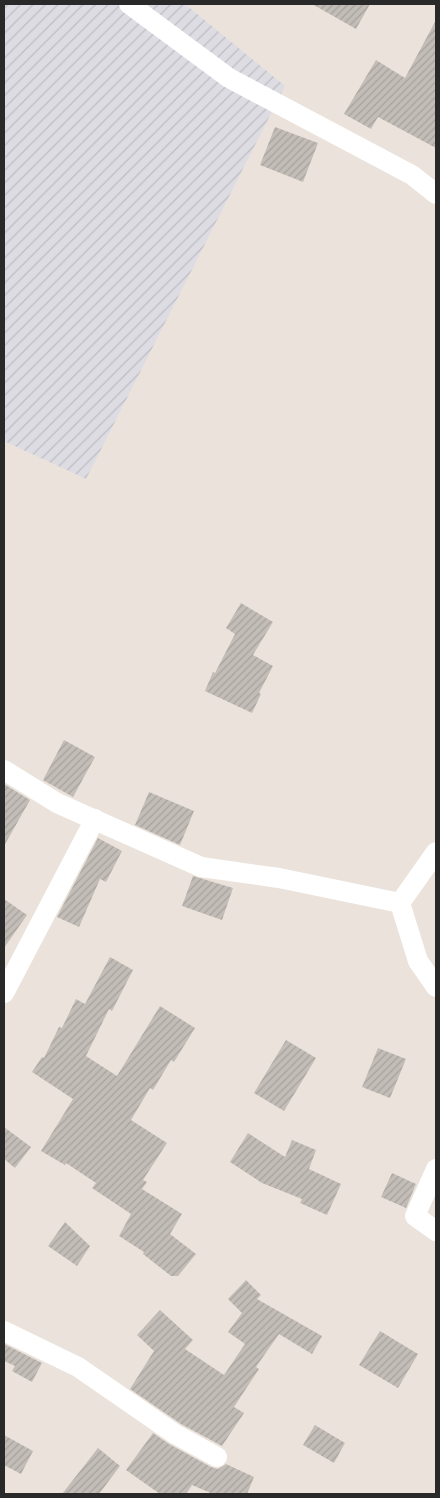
<svg xmlns="http://www.w3.org/2000/svg" width="440" height="1498" font-family="'Open Sans',sans-serif">
<style>
.industrial{fill:url(#industrial-furrows)}
.building{fill:url(#building-hatch)}
.lines{fill:none;stroke-linecap:round;stroke-linejoin:round}
.minor{stroke:#fff;stroke-width:20}
</style>
<defs>
<pattern id="industrial-furrows" width="10" height="10" patternUnits="userSpaceOnUse" patternTransform="scale(1.25)"><rect width="10" height="10" fill="#dedce3"/><path d="M-1 1l2-2M0 10L10 0M9 11l2-2" fill="none" stroke="#bebdc3"/></pattern>
<pattern id="building-hatch" width="6" height="6" patternUnits="userSpaceOnUse" patternTransform="scale(1.25)"><rect width="6" height="6" fill="#c3bdb8"/><path d="M-1 1l2-2M0 6l6-6M5 7l2-2" fill="none" stroke="#a8a29e"/></pattern>
</defs>
<rect width="100%" height="100%" fill="#ebe3db"/>
<!-- industrial -->
<polygon class="industrial" points="4,4 185,4 285,86 86,479 4,441"/>
<!-- building -->
<g class="building">
<polygon points="312,4 370,4 356,29"/>
<polygon points="436,20 436,148 378,117 371,129 344,114 376,60 405,78"/>
<polygon points="275,127 318,143 303,182 260,165"/>
<polygon points="241,603 273,622 253,655 273,666 259,693 261,694 252,713 205,691 213,672 215,673 235,634 226,628"/>
<polygon points="64,740 95,757 73,797 43,780"/>
<polygon points="4,784 30,800 4,846"/>
<polygon points="149,792 194,811 180,845 135,825"/>
<polygon points="98,838 122,851 106,882 100,879 79,927 57,917"/>
<polygon points="193,876 233,888 222,920 182,906"/>
<polygon points="4,899 27,915 4,948"/>
<polygon points="110,957 133,970 112,1011 109,1009 86,1056 117,1076 160,1006 195,1028 174,1062 171,1060 153,1090 150,1088 131,1120 167,1143 143,1180 147,1182 142,1189 182,1214 170,1234 196,1254 178,1276 171,1276 143,1254 144,1252 119,1236 131,1214 92,1188 96,1183 66,1163 65,1165 41,1151 73,1099 32,1072 42,1057 44,1058 59,1027 62,1028 76,999 85,1004"/>
<polygon points="286,1040 316,1058 284,1111 254,1093"/>
<polygon points="378,1048 406,1059 390,1098 362,1087"/>
<polygon points="4,1127 31,1147 15,1168 4,1159"/>
<polygon points="248,1133 285,1157 292,1140 316,1150 309,1169 341,1184 327,1215 300,1203 302,1199 262,1183 230,1162"/>
<polygon points="392,1173 416,1184 406,1208 381,1197"/>
<polygon points="65,1222 90,1246 77,1266 48,1246"/>
<polygon points="246,1280 261,1295 257,1299 322,1336 312,1354 279,1334 256,1367 259,1369 234,1407 244,1413 222,1446 181,1424 130,1389 154,1351 137,1335 160,1310 193,1340 185,1349 224,1375 245,1344 228,1332 242,1313 228,1299"/>
<polygon points="380,1331 418,1354 398,1388 359,1365"/>
<polygon points="4,1344 42,1363 32,1382 12,1371 15,1366 4,1361"/>
<polygon points="315,1425 345,1443 334,1463 303,1445"/>
<polygon points="153,1433 169,1444 211,1467 218,1469 226,1464 254,1477 247,1494 213,1494 192,1485 186,1494 160,1494 126,1470"/>
<polygon points="4,1435 33,1451 21,1474 4,1465"/>
<polygon points="98,1448 120,1466 99,1494 62,1494"/>
</g>
<g class="lines">
<!-- minor -->
<g class="minor">
<polyline points="129,4 229,78 412,175 436,194"/>
<polyline points="4,770 57,803 201,867 279,878 400,903"/>
<polyline points="436,852 400,903 418,961 436,987"/>
<polyline points="4,993 95,819"/>
<polyline points="436,1169 415,1216 436,1231"/>
<polyline points="4,1331 78,1367 175,1434 217,1457"/>
</g>
</g>
<!-- border -->
<rect width="440" height="1498" fill="none" stroke="#292929" stroke-width="10"/>
</svg>
